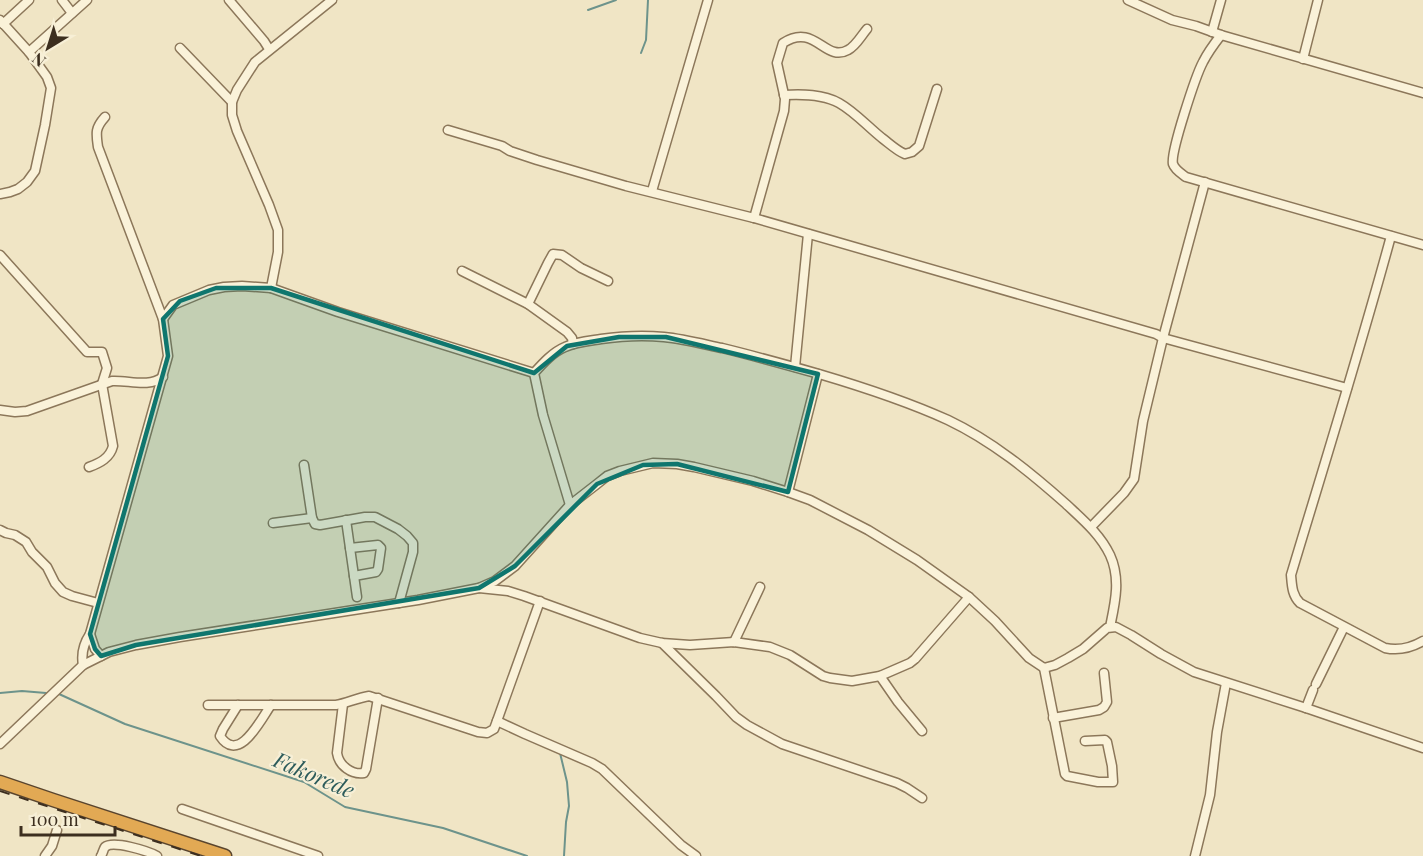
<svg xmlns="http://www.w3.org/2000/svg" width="1423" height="856" font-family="'Playfair Display',serif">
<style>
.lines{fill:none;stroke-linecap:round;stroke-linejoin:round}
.stream{stroke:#6d938b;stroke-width:2}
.minor-casing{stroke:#8c775a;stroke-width:11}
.highway-casing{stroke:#5a452e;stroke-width:15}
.minor{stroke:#faf2d9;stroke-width:8}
.highway{stroke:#e2a954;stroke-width:12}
.rail{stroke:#3c2e1f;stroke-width:2;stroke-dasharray:10 10;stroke-linecap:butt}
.marked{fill:#0f766e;fill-opacity:0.2;stroke:#0f766e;stroke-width:4.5;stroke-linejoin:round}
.labels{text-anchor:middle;stroke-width:4.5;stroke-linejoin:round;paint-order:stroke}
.water-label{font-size:22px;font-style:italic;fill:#2d5c5b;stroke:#f7efd6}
</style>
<rect width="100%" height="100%" fill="#f0e5c5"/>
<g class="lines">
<!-- stream -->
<g class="stream">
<polyline points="588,10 616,0"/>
<polyline points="641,53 646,40 648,0"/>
<polyline points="0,693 22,691 46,693"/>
<polyline points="59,694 125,724 304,782 345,807 443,828 527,856"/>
<polyline points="560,753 567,782 569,806 566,822 564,856"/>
</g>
<!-- minor casing -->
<g class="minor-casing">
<g id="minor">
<polyline points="62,0 72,13"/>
<polyline points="229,0 264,41 269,49"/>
<polyline points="1128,0 1172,20 1196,26 1221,35 1423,93"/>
<polyline points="0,20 29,52 47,77 51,88 45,125 35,171 27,182 18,189 10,192 0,194"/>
<polyline points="3,24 29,0"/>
<polyline points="1212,32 1221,0"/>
<path d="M1221 35C1214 44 1208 52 1203 62 1196 75 1170 153 1173 164 1175 170 1182 174 1186 177L1423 245"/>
<polyline points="180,48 232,102"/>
<polyline points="29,52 87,0"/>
<polyline points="1303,59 1318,0"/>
<path d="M784 95C802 94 823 94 839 103 855 112 868 127 882 138 890 144 897 151 905 154L912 152 919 146 937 89"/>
<polyline points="448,130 502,146 510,151 537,160 626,186 754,218 1156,334 1163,338 1347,388"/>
<polyline points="652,191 708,0"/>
<path d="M754 218 784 111 785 99 777 63 783 43C815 22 825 63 848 50 856 46 861 36 867 29"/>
<path d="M1391 236C1360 350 1325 462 1291 575 1292 586 1292 595 1300 603L1385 648C1399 651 1411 648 1423 641"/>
<path d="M0 255 87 352H102L107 368 102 384 113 446C110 458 100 463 89 467"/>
<polyline points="462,271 528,304 567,332 572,338 573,344"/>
<polyline points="271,288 278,252 278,230 269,205 237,131 232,115 232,102 237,90 255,62 332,0"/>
<polyline points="528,304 548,263 553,254 562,255 581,268 608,281"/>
<polyline points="163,319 173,305 209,290 224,287 242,286 271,288 338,312 534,373"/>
<polyline points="795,367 808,234"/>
<path d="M0 410 15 412 27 411 112 381C129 380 148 388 163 377"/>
<polyline points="304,465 312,518 315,524 320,525 365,517 375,517 398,529 407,536 413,543 413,552 399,603"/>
<polyline points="788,492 818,374"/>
<path d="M570 505 543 415 534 373C543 363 553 352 565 347 576 342 588 341 601 339 622 336 643 335 664 337 684 339 703 344 722 348 755 356 787 365 819 374 863 387 906 401 948 420 992 441 1030 472 1066 504 1083 520 1100 534 1110 555 1121 579 1115 603 1110 627"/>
<polyline points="346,520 357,597"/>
<polyline points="273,523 312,518"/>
<polyline points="1091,527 1124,493 1134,479 1143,421 1163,338 1205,182"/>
<polyline points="0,530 6,533 15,535 26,542 32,552 47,567 55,583 63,592 72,596 98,603"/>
<polyline points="350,548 378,545 381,548 378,569 376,572 354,576"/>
<polyline points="479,588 508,591 524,596 640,638 662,643 690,645 734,642 770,647 790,655 823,676 830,678 852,681 880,676 910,663 915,659 969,597"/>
<polyline points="90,634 95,649 101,656"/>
<polyline points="734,642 760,587"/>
<polyline points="662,643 716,696 736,717 747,725 782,744 897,783 907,788 922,798"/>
<path d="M83 665C81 654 84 643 90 634L168 356 163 319 98 147C96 133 95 128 105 117"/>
<polyline points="1044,668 1065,774 1067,776 1098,782 1113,782 1112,766 1107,742 1105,740 1085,741"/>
<polyline points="880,676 898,702 922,731"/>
<polyline points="1316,684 1344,627"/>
<path d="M343 704 337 753C339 766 352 775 364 773L366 769 378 698"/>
<path d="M208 705H336C347 703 357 698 369 696L478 732 487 733 494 729 497 721 540 601"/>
<path d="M238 705 223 729 220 736C239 765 261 719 271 705"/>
<polyline points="1306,708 1313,690"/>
<polyline points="1053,718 1099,710 1104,707 1107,702 1104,673"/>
<polyline points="497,721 525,734 592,763 602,769 681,845 696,856"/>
<polyline points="0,744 83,665 109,652 136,645 180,637 418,600 479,588 495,581 515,566 570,505 597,484 607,476 620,471 653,463 677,464 694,467 753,481 788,492 810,500 868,530 917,560 969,597 995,621 1029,658 1044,668 1055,665 1068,658 1083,649 1107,628 1116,627 1131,635 1161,654 1194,672 1306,708 1423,748"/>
<polyline points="182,809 318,856"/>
<polyline points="45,856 52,846 57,830"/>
<path d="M101 856C102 855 104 848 105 847 113 840 148 851 157 856"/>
<polyline points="1195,856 1210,795 1217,732 1226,683"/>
</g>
</g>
<!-- highway casing -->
<g class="highway-casing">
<polyline id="highway" points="0,782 53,800 225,856"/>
</g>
<!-- minor -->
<use href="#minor" class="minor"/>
<!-- highway -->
<use href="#highway" class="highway"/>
<!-- rail -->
<polyline class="rail" points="0,791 201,856"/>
</g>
<!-- marked area -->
<path class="marked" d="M216 288H271L534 373 567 346 619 337H666L818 374 788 492 677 464 643 465 597 484 515 566 479 588 136 645 101 656 95 649 90 634 168 356 163 319 180 301Z"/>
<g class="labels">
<!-- water labels -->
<g class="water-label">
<text transform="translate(314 775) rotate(23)" y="8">Fakorede</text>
</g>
</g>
<!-- north arrow -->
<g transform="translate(48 48) rotate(218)" stroke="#f7efd6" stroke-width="4.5" paint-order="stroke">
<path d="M0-4.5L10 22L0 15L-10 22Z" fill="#3c2e1f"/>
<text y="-9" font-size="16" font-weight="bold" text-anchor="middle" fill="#3c2e1f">N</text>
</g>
<!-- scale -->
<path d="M21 826v9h94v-9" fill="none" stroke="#3c2e1f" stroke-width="3"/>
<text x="30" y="826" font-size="18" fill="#3c2e1f" stroke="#f7efd6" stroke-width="4.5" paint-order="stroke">100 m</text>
</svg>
